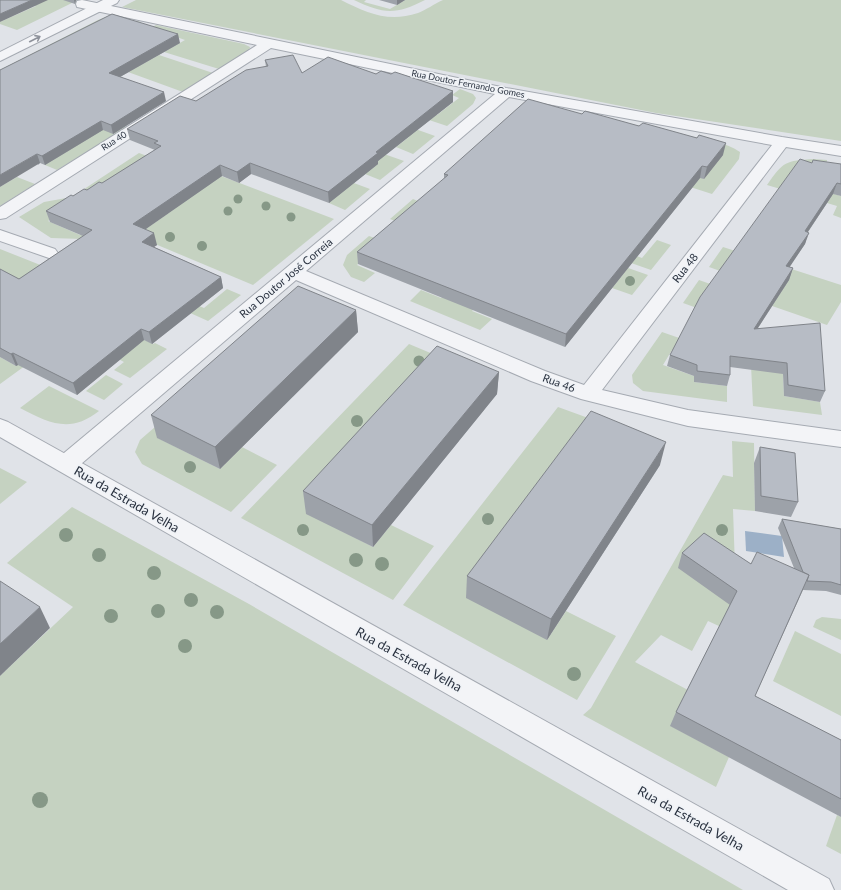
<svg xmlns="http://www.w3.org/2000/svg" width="841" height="890" font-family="Lato,sans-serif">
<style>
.green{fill:#c5d2c1;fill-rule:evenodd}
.water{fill:#9cb0c7}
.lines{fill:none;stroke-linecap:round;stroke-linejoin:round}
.minor-casing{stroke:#a5aab2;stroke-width:2}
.tertiary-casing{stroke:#a5aab2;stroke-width:2}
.minor{fill:#f3f4f7;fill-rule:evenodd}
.tertiary{fill:#f3f4f7;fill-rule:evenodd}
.tree{fill:#869887}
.wall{fill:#9da2a9}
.shaded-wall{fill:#80848a}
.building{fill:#b7bcc5;stroke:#80848a}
.oneway{stroke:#8e929b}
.labels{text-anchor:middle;stroke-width:3;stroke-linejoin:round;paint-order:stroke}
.far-street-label{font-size:9px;fill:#29313f;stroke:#eff2f6}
.street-label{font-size:11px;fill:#29313f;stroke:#eff2f6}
.near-street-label{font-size:13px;fill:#29313f;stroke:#eff2f6}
</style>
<rect width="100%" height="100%" fill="#e0e3e8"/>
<!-- green -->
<g class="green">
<polygon points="20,0 78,0 17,30 0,24 0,22 36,6"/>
<path d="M136 0H341C367 13 388 23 418 13 426 10 434 4 443 0H841V141L656 113 122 7Z"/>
<path d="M354 0H366L364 2 390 9 405 0H425C396 15 383 14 354 0Z"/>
<polygon points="106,17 116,17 141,22 130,27 141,34 156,25 244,44 250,47 249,51 219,69 164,52 185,40 171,35 0,80 0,70 98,20"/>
<polygon points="159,55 213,73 183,92 128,72"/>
<polygon points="460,89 473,94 476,98 473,104 447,126 423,118 430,113 437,115 459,98 452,95"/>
<polygon points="393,121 435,136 413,154 396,147 409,137"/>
<polygon points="114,122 127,127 57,170 45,165"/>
<polygon points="313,129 404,161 380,180 365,174"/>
<path d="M689 136C707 140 725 142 740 152L739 159 712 194 656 176Z"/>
<polygon points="139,153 195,174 59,214 48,221 80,235 104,218 82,239 51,238 19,217 44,202 72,197"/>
<polygon points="276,154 370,189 345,210 329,203 343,191"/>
<path d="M814 159 827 160 826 178 789 181 841 196V218L833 215 837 206 767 185C784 161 785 161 814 159Z"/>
<polygon points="221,176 334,219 253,285 136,236"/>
<polygon points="17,177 35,184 0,206 0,187"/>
<path d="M413 199 427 205 412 218 455 234 465 225 495 236 482 249 504 257 501 261 531 272 513 292 497 285 472 311 492 319 480 330 410 301 421 290 441 298 472 268 455 260 467 248 390 219ZM506 266 519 272 507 285 494 280Z"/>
<polygon points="532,228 591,239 642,258 657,240 671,245 651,270"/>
<polygon points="369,236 383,241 357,265 375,273 364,282 351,277 343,265 347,255"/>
<polygon points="723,247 841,285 841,302 827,325 758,301 779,295 789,279 723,272 709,267"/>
<polygon points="0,249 53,270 158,288 204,308 227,289 241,295 208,321 148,294 0,285"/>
<polygon points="597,257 648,275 632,295 612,288 624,273 593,262"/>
<polygon points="699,280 730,291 697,308 683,303"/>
<polygon points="292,308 158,438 220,469 242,447 277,465 231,512 142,464 135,452 140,440"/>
<polygon points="662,332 725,354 702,361 672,350 663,365 694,376 694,382 727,386 727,402 643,391 633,383 632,375"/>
<polygon points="132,334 153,344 155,343 167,349 130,378 114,370 124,362 107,353"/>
<polygon points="57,337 62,339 0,384 0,357 16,366"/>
<polygon points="409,344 464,367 306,513 373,547 391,525 434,546 393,600 241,518"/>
<polygon points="750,345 783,374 784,396 820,402 822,415 753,406"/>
<polygon points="106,375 123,384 104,400 86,391"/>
<path d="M49 386 99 411C70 434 49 423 20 408Z"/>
<polygon points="558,407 602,423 547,640 566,611 616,636 577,700 403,605"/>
<polygon points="732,441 754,443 755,511 733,509 736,597 721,627 708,621 692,651 661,635 635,662 688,690 671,726 729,757 716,787 583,715 591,708 723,475 733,477"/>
<polygon points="0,468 27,482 0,504"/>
<polygon points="72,507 249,604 743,890 0,890 0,676 73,607 7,563"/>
<polygon points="822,617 841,619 841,640 813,627 816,620"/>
<polygon points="795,631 841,654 841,716 773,681"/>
<polygon points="837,815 841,817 841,854 826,846"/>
</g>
<!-- water -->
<polygon class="water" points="745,531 782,536 784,557 746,551"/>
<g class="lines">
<!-- minor casing -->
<g class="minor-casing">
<g id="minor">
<path d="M82 0 506 88 782 137 841 146V156L786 147 602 390 688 410 841 431V447L688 426 581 399 531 381 296 280 74 470 66 472 58 470 55 464 58 458 495 94 271 48 6 218 0 219V207L257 45 77 7 76 4 77 1ZM509 97 772 145 584 385 545 371 306 271Z"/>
<polygon points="0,230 55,249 58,253 55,257 49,258 0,241"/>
</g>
</g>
<!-- tertiary casing -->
<g class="tertiary-casing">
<g id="tertiary">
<polygon points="103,0 119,0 117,3 0,61 0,52"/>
<polygon points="0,419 8,422 829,879 834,890 788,890 0,437"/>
</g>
</g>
<!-- minor -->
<use href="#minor" class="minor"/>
<!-- tertiary -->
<use href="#tertiary" class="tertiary"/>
</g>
<!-- trees -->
<g class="tree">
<circle cx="238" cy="199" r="4.5"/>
<circle cx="266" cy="206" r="4.5"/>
<circle cx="228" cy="211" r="4.5"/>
<circle cx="291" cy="217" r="4.5"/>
<circle cx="170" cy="237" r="5"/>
<circle cx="202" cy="246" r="5"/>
<circle cx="630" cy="281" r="5"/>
<circle cx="419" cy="361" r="5.5"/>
<circle cx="357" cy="421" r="6"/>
<circle cx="190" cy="467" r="6"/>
<circle cx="488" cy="519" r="6"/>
<circle cx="303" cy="530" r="6"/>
<circle cx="722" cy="530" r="6"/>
<circle cx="66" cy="535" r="7"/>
<circle cx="99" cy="555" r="7"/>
<circle cx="356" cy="560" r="7"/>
<circle cx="382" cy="564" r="7"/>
<circle cx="154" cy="573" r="7"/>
<circle cx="191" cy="600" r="7"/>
<circle cx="158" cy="611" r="7"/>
<circle cx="217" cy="612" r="7"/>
<circle cx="111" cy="616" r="7"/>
<circle cx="185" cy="646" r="7"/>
<circle cx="574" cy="674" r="7"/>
<circle cx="40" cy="800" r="8"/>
</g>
<!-- wall -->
<g class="wall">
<polygon points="63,0 76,0 75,4"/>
<polygon points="379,0 405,0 397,5"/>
<polygon points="180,43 120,77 166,101 113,134 103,130 45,165 40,163 38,165 0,70"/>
<polygon points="265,60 302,73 391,74 453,91 453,102 378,161 378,164 329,203 251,174 239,183 222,176 145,229 157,245 154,247 221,277 223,288 152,344 144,340 77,395 18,365 16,366 0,357 0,269 19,279 83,236 50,222 46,211 73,196 102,183 155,150 130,140 127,129 196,101 266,67"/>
<polygon points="582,114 697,138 723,155 704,179 700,178 565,347 358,264 357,252 444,179 444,174"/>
<polygon points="812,163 841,164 841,196 833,194 808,232 805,244 789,267 793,268 789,280 758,328 825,391 820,402 784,396 783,374 730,367 730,375 727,386 694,382 694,376 667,366 670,355"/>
<polygon points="356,310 358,332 220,469 157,438 151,415"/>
<polygon points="499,372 497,394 373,547 306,514 303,491"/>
<polygon points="760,447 798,502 791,517 755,511 754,463"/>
<polygon points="660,465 547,640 466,598 467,576"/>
<polygon points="782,519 841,529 841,595 826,591 803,590 755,696 841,740 841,817 670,726 676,712 730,605 678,568 682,553 751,564 794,568 778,528"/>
</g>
<!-- shaded-wall -->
<g class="shaded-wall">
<polygon points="32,0 48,0 0,22 0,14"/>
<polygon points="74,0 76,0 75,4"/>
<polygon points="397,0 405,0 397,5"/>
<polygon points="178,34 180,43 111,82 109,73"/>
<polygon points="453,91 453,102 378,161 378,164 329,203 328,192 376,152"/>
<polygon points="164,92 166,101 113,134 111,125"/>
<polygon points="101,121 103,130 45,165 42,156"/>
<polygon points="726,143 723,155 704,179 707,167"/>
<polygon points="37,154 40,163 0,187 0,175"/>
<polygon points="250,163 251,174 239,183 237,172"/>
<polygon points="220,165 222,176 136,236 133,224"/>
<polygon points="702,166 700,178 565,347 566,334"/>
<polygon points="837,183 833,194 801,242 805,231"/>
<polygon points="154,233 157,245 145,253 142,242"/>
<polygon points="809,233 805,244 783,277 786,266"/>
<polygon points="793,268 789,280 750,340 754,329"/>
<polygon points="221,277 223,288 152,344 149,332"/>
<polygon points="356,310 358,332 220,469 215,447"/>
<polygon points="141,329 144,340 77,395 73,383"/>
<polygon points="13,353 18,365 16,366 11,354"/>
<polygon points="499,372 497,394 373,547 372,525"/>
<polygon points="666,442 660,465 547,640 551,619"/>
<polygon points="40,607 50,628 0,676 0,644"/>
</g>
<!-- building -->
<g class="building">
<polygon points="0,0 32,0 0,14"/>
<polygon points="112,14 178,34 109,73 164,92 111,125 101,121 42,156 37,154 35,155 0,175 0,70"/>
<polygon points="293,55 302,73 328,57 376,74 381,71 391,74 395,72 453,91 376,152 378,153 328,192 250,163 237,172 220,165 133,224 154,233 142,242 221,277 149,332 141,329 73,383 13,353 11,354 0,348 0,269 19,279 92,230 46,211 71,195 73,196 84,189 87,190 99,182 102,183 161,146 154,143 158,141 127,129 180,96 196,101 246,70 268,66 265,60"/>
<polygon points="528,99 582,114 585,111 639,126 643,123 697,138 699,135 726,143 707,167 702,166 566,334 357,252 448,175 444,174"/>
<polygon points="800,159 812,163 813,160 841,164 841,184 837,183 805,231 809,233 786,266 793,268 754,329 820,323 825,391 788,385 787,363 730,356 730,375 697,371 697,365 670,355 700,297"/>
<polygon points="298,286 356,310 215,447 151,415"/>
<polygon points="437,346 499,372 372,525 303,491"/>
<polygon points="591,411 666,442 551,619 467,576"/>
<polygon points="760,447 795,453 798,502 761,496"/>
<polygon points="782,519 841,529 841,585 831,582 807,581 809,575 803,572"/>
<polygon points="704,533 751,564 757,552 809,575 755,696 841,740 841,799 676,712 737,591 682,553"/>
<polygon points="0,581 40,607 0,644"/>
</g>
<!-- one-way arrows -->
<defs><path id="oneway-shaft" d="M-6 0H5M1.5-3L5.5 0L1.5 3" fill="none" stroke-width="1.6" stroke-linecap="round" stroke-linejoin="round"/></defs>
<use class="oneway" href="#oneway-shaft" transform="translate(35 39) rotate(-27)"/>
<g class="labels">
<!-- far-street labels -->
<g class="far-street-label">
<text transform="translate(468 84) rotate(11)" y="3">Rua Doutor Fernando Gomes</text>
<text transform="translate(114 141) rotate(-32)" y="3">Rua 40</text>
</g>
<!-- street labels -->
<g class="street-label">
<text transform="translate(685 268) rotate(-52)" y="4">Rua 48</text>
<text transform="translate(286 278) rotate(-40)" y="4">Rua Doutor José Correia</text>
<text transform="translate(559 383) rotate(20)" y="4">Rua 46</text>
</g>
<!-- near-street labels -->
<g class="near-street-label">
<text transform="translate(127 499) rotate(30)" y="5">Rua da Estrada Velha</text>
<text transform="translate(409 659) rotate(29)" y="5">Rua da Estrada Velha</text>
<text transform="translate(691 818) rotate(29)" y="5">Rua da Estrada Velha</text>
</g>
</g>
</svg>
